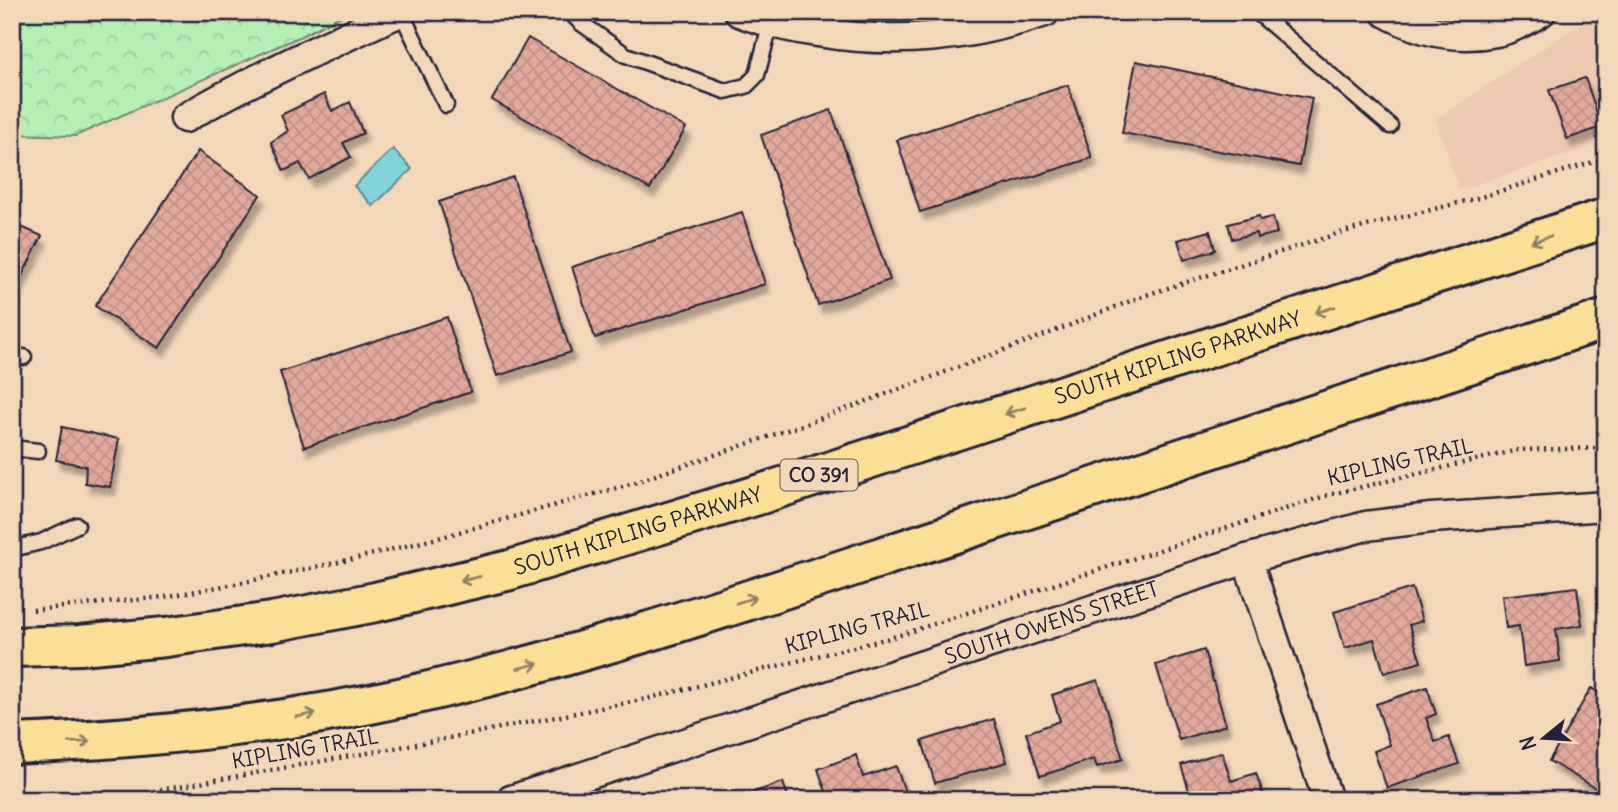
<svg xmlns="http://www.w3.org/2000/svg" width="1618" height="812" font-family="Delius,sans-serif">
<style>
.built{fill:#edc9b0}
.forest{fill:url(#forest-crowns);stroke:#6c8877;stroke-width:2}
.water{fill:#82d3d9;stroke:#5c8c9a;stroke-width:2}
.building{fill:url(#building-cross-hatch);stroke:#22223b;stroke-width:2;filter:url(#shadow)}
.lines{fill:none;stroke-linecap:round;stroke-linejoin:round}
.lane-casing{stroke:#22223b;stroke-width:19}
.street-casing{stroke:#22223b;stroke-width:33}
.primary-casing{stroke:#22223b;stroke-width:44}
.path{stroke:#22223b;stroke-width:4.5;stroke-dasharray:2 5;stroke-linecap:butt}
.lane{stroke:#f2d7b9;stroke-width:14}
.street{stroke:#f2d7b9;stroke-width:28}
.primary{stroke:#fbdf96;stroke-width:38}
.oneway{stroke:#8e8068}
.labels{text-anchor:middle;stroke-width:5;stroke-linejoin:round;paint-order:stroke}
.shield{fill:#f2d7b9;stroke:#605861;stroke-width:2}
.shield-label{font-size:19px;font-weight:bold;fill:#22223b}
.street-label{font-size:21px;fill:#22223b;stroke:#f2d7b9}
</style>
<defs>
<pattern id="forest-crowns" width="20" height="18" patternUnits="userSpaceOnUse" patternTransform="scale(1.75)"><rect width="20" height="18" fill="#b5efb3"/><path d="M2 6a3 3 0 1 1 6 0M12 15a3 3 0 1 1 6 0" fill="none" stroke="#9bcd9b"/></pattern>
<pattern id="building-cross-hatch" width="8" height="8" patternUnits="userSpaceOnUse" patternTransform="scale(1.75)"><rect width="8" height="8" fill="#e1a89b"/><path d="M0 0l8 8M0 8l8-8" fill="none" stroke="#c19086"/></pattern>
<filter id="shadow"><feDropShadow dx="4.5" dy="8" stdDeviation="2" flood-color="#0004"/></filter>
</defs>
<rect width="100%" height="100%" fill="#f2d7b9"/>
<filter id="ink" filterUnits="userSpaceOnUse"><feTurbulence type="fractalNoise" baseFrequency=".0143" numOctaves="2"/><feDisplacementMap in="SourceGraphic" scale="14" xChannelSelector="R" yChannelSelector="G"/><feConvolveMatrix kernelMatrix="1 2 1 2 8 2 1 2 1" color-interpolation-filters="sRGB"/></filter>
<g filter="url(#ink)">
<!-- built -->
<polygon class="built" points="1598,12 1606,12 1606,142 1459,190 1436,119"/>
<!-- forest -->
<polygon class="forest" points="12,12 349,12 299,37 75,136 12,134"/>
<!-- water -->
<polygon class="water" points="393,149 412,169 373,206 354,186"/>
<!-- building -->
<g class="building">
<polygon points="528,38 686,128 650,189 492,100"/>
<polygon points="1136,61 1312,98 1299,166 1122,133"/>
<polygon points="1585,78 1602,127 1567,139 1549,90"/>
<polygon points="1068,85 1092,158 920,212 897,140"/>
<polygon points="324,94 332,111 350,102 363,133 343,143 351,157 309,179 300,163 284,171 271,142 288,131 281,115"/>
<polygon points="831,110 890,280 818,305 761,135"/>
<polygon points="198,151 260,195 159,348 95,306"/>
<polygon points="513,177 571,352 497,376 439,202"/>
<polygon points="742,212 765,284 595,338 572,267"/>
<polygon points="1259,216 1260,220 1273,217 1277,233 1257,238 1256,233 1232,239 1228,224"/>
<polygon points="12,223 42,236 12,296"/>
<polygon points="1210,231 1215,250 1184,260 1178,240"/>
<polygon points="447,317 471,392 304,447 280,372"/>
<polygon points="62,427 119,439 110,487 85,483 86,466 56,460"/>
<polygon points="1577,587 1582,625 1556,629 1560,661 1524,666 1519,626 1506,628 1502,596"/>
<polygon points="1412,588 1422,621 1409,625 1421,662 1384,673 1374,639 1345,648 1334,612"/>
<polygon points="1204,650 1226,725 1179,740 1156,665"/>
<polygon points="1098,680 1123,759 1097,767 1094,759 1040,776 1026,733 1060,721 1052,695"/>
<polygon points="1427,687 1436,714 1426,718 1435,742 1449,737 1459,764 1387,788 1374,751 1390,745 1376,704"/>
<polygon points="1591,688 1606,696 1606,794 1549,761"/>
<polygon points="994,719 1007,762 935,783 922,741"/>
<polygon points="1222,752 1231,781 1256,773 1265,800 1192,800 1181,765"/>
<polygon points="856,755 863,777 896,766 905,792 883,800 829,800 818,769"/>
<polygon points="783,782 789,800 732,800"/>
<polygon points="1447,792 1452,800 1435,800"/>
</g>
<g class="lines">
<!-- lane casing -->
<g class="lane-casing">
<g id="lane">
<polyline points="401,12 446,105"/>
<polyline points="570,12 581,23 626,55 725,91 746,86 757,75 771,22"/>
<polyline points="1257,12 1390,126"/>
<polyline points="12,356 24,357"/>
<polyline points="12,448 38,451"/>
<polyline points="12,549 41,542 77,525"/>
</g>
</g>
<!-- street casing -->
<g class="street-casing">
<g id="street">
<path d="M739 12C764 22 791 28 817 32 896 45 969 38 1045 12"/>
<path d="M1385 12C1420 32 1456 40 1496 32 1512 29 1527 20 1541 12"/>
<path d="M185 118C254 78 327 45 400 12"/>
<polyline points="1247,559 1328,800"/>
<path id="s1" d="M511 800 1247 559 1366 526 1431 518 1606 506"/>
</g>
</g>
<!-- primary casing -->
<g class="primary-casing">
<g id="primary">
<path id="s2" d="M12 647 80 645 166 637 272 622 376 602 510 570 761 494 1606 218"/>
<path d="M12 744C145 739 278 725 408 696 594 654 776 591 958 532 1174 460 1390 390 1606 319"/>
</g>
</g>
<!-- path -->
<g class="path">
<polyline points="33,610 164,597 245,582 353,559 438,538 627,485 811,422 1050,333 1143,296 1343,232 1478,198 1606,158"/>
<polyline points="105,800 434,741 646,699 897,636 1328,495 1518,450 1606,448"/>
</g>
<!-- lane -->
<use href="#lane" class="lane"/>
<!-- street -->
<use href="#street" class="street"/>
<!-- primary -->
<use href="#primary" class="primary"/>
</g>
<!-- one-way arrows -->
<defs><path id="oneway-shaft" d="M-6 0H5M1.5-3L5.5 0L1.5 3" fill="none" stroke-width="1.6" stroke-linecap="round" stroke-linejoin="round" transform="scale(1.75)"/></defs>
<g class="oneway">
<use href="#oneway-shaft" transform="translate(1541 239) rotate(162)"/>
<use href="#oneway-shaft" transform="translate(1325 310) rotate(162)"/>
<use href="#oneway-shaft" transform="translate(1015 411) rotate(162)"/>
<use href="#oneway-shaft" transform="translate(470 579) rotate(166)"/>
<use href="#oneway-shaft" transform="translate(746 600) rotate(-18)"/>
<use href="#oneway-shaft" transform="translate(528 666) rotate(-15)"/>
<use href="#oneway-shaft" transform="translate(306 715) rotate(-11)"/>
<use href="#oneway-shaft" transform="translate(80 742) rotate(-2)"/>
</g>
</g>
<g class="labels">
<!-- shield labels -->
<rect class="shield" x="780.5" y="459.5" width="77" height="31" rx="5"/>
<g class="shield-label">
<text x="819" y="482">CO 391</text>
</g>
<!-- street labels -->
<g class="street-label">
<text dy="7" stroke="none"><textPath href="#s2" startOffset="1206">SOUTH KIPLING PARKWAY</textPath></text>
<text transform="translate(1400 462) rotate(-13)" y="7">KIPLING TRAIL</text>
<text dy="7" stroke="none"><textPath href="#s2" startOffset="639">SOUTH KIPLING PARKWAY</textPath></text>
<text dy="7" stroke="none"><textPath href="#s1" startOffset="569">SOUTH OWENS STREET</textPath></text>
<text transform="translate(857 628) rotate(-15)" y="7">KIPLING TRAIL</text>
<text transform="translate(305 749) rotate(-10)" y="7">KIPLING TRAIL</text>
</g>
</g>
<!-- margin -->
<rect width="1618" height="812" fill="none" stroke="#f2d7b9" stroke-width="42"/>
<rect x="21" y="21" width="1576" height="770" fill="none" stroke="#22223b" stroke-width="2.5" filter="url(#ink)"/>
<!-- north arrow -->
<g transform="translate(1544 738) rotate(252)" stroke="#f2d7b9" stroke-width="5" paint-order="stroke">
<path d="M0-5L12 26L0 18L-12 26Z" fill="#22223b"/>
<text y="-10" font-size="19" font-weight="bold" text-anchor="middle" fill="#22223b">N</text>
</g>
</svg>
